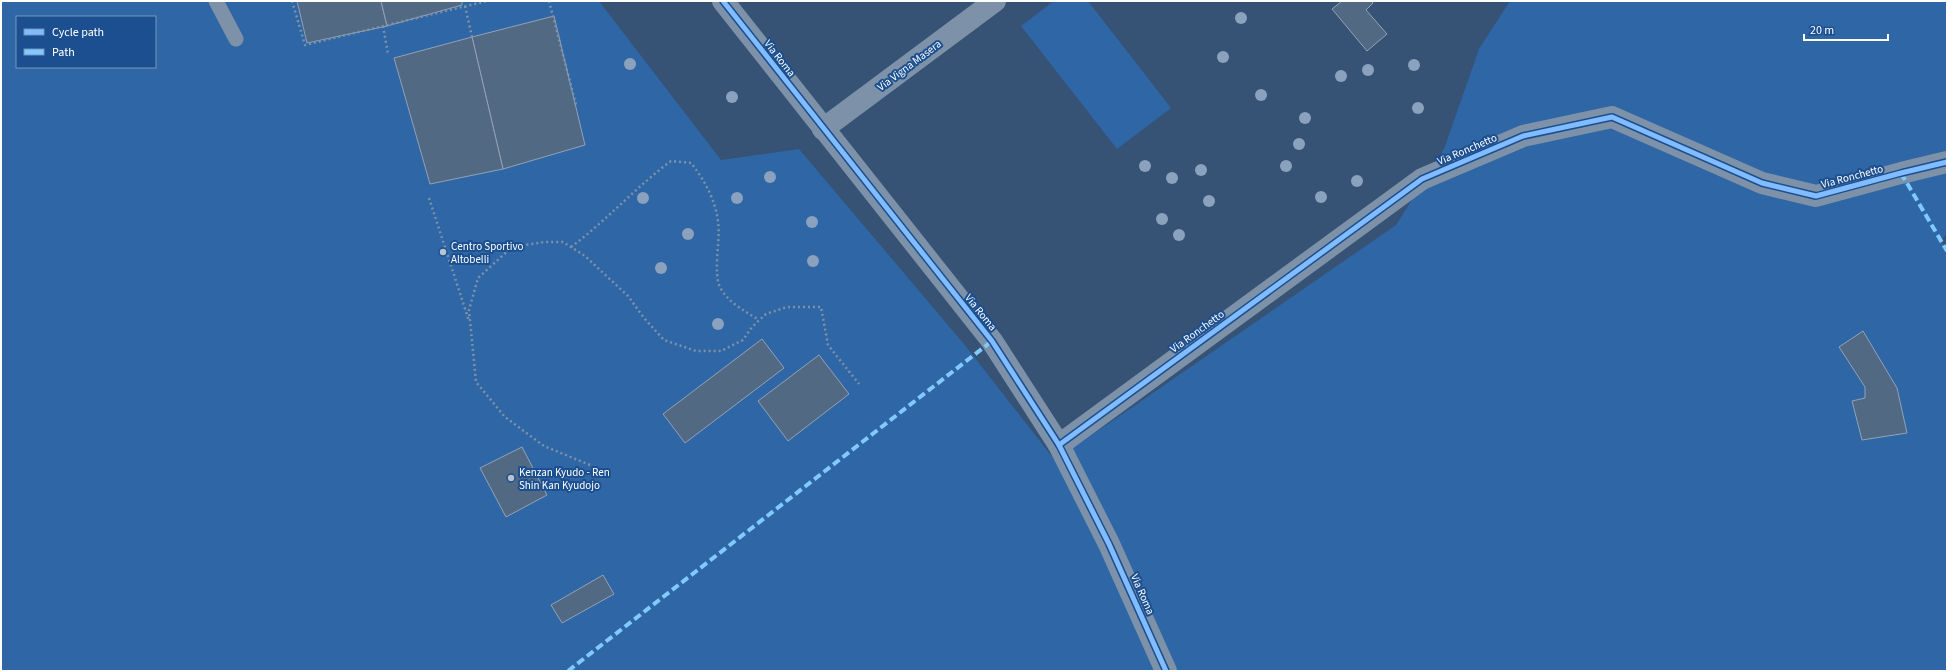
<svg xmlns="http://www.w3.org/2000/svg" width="1948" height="672" font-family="'Source Sans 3',sans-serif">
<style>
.green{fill:#2f66a5;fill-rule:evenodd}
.building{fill:#526984;stroke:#92a2b6}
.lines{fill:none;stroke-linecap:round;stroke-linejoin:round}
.path{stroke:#7d92a8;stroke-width:2.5;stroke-dasharray:2 3;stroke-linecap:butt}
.service{stroke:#7d92a8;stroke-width:15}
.minor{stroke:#7d92a8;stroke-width:22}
.tertiary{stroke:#7d92a8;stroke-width:22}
.quiet{stroke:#80caff;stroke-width:4;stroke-dasharray:8 4;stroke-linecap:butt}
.cycleway-casing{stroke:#1b4f8f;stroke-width:8}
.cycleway{stroke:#80bcff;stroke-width:5}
.tree{fill:#8aa2be}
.poi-dot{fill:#b9c2ce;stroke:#1b4f8f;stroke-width:1.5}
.labels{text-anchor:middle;stroke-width:4;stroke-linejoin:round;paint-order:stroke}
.street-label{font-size:11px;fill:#fff;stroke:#1b4f8f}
.poi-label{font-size:11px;fill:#fff;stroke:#1b4f8f;text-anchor:start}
</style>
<rect width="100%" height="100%" fill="#365274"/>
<!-- green -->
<g class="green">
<path d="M1 1H599L721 160 799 149 964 344 1054 459 1108 424 1396 225 1444 149 1479 49 1510 1H1947V234L1941 240 1947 251V671H1ZM17 17H155V67H17Z"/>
<polygon points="1054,1 1088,1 1171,108 1117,149 1021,26"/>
</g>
<!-- building -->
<g class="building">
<polygon points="297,1 381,1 387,26 307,43"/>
<polygon points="381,1 462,1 462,5 387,26"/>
<polygon points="1342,1 1371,1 1373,3 1366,10 1387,34 1367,51 1332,9"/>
<polygon points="554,16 585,145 503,169 472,37"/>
<polygon points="472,37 503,169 430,184 394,58"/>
<polygon points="1863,331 1897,388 1907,433 1862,440 1852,401 1865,398 1865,387 1839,347"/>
<polygon points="762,339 784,368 685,443 663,414"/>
<polygon points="819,355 849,394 788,441 758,401"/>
<polygon points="522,447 547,495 506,517 480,468"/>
<polygon points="603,575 614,594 562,623 551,605"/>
</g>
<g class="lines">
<!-- path -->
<g class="path">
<polyline points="292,1 305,45 487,1"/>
<polyline points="549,1 576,105"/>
<polyline points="465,6 472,37"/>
<polyline points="383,26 388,54"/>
<polyline points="429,198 469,321"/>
<path d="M571 247C606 221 636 187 671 161L691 163C704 179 716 201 718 222 721 240 712 274 721 289 730 304 745 311 759 320"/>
<polyline points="590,465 544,446 505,417 476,382 469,310 478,278 512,247 544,242 563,242 585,256 628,296 644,318 664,340 696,351 721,351 743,340 752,327 766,314 787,307 821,307 828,345 859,384"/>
</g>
<!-- service -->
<polyline class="service" points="216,1 236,39"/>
<!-- minor -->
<g class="minor">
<polyline points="823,129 995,1"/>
<polyline points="1059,445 1422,179 1523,136 1612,117 1762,183 1816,196 1901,173 1947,162"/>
</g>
<!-- tertiary -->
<polyline class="tertiary" points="723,1 992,341 1059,445 1109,544 1166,671"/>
<!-- quiet -->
<g class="quiet">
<polyline points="1901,173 1947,251"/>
<polyline points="568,671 992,341"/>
</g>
<!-- cycleway casing -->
<g class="cycleway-casing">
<g id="cycleway">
<polyline points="723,1 992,341 1059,445 1109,544 1166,671"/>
<polyline points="1059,445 1422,179 1523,136 1612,117 1762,183 1816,196 1901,173 1947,162"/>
</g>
</g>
<!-- cycleway -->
<use href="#cycleway" class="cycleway"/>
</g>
<!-- trees -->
<g class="tree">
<circle cx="1241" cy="18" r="6"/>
<circle cx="1223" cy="57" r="6"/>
<circle cx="630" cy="64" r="6"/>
<circle cx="1414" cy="65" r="6"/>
<circle cx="1368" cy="70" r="6"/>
<circle cx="1341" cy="76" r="6"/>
<circle cx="1261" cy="95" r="6"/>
<circle cx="732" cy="97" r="6"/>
<circle cx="1418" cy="108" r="6"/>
<circle cx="1305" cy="118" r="6"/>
<circle cx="1299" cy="144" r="6"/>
<circle cx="1145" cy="166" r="6"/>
<circle cx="1286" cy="166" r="6"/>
<circle cx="1201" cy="170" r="6"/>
<circle cx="770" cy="177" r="6"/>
<circle cx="1172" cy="178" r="6"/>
<circle cx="1357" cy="181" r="6"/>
<circle cx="1321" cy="197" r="6"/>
<circle cx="643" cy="198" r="6"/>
<circle cx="737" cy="198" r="6"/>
<circle cx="1209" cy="201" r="6"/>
<circle cx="1162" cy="219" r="6"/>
<circle cx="812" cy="222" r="6"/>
<circle cx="688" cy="234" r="6"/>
<circle cx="1179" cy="235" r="6"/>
<circle cx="813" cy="261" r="6"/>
<circle cx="661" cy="268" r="6"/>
<circle cx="718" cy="324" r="6"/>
</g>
<!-- markers -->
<g class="poi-dot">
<circle cx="443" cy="252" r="4"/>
<circle cx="511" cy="478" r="4"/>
</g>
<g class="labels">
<!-- street labels -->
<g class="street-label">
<text transform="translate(780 58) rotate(52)" y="4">Via Roma</text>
<text transform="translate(909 65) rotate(-37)" y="4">Via Vigna Masera</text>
<text transform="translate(1467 149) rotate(-23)" y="4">Via Ronchetto</text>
<text transform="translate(1852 176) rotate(-15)" y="4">Via Ronchetto</text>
<text transform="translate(981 312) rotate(51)" y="4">Via Roma</text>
<text transform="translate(1197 331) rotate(-36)" y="4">Via Ronchetto</text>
<text transform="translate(1143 594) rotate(66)" y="4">Via Roma</text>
</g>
<!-- poi labels -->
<g class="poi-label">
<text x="451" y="250">Centro Sportivo<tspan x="451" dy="13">Altobelli</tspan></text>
<text x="519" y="476">Kenzan Kyudo - Ren<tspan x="519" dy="13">Shin Kan Kyudojo</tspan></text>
</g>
</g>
<!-- border -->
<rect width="1948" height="672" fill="none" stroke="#ffffff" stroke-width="4"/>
<!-- legend -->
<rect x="16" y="16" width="140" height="52" fill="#1b4f8f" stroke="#7695bc"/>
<rect x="24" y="29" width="20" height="6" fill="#80bcff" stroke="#7695bc"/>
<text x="52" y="36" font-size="12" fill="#ffffff">Cycle path</text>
<rect x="24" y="49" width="20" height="6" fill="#80caff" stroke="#7695bc"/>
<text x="52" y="56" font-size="12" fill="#ffffff">Path</text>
<!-- scale -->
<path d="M1804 34v6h84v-6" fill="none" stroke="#ffffff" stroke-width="2"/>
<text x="1810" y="34" font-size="12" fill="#ffffff" stroke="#1b4f8f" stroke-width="3" paint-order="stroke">20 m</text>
</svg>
